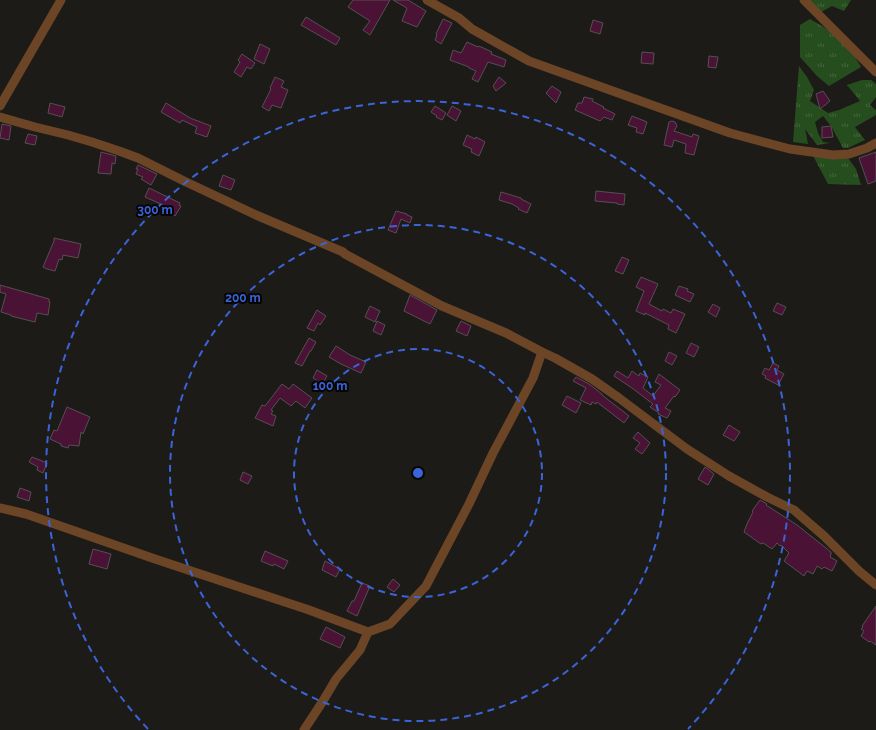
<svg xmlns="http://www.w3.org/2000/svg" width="876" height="730" font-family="Raleway,sans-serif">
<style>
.grass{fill:url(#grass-tufts)}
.building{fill:#4a1234;stroke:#555053}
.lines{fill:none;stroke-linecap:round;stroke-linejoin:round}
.street{stroke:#6b4526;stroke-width:9}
.ring{fill:none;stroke:#3a64d9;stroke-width:2;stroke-dasharray:7 5}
.centre{fill:#3a64d9;stroke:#070605;stroke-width:2}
.ring-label{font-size:12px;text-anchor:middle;font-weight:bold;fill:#3a64d9;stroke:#070605;stroke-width:4;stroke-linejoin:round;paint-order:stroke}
</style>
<defs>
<pattern id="grass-tufts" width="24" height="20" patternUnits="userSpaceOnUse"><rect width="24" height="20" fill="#264d1d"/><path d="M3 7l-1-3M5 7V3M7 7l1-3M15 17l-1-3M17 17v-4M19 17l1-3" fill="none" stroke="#45663d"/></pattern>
</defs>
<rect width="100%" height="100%" fill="#1d1b17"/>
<!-- grass -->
<g class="grass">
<polygon points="808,0 851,0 844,11 832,6 821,12"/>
<polygon points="810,19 822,26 846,42 861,67 829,86 817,76 800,57 800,25"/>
<polygon points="799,66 807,77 814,90 810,101 828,113 839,110 860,101 847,85 862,80 871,80 876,84 876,97 870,105 876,110 876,115 855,127 865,140 848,148 843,148 831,126 823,116 815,122 818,133 823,142 830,143 817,145 805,129 808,144 793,142"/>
<polygon points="811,152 848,158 856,169 861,185 828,184"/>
</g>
<!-- building -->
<g class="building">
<polygon points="353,0 390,0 370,35 363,30 370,21 348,7"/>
<polygon points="393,0 408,0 426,11 417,27 402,21 407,8"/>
<polygon points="306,17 340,38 336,45 301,25"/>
<polygon points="443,19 452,23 441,44 435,40 437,35 436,34"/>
<polygon points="593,20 603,23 600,34 590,31"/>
<polygon points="467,42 478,47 479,46 492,52 491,54 506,60 504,67 488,62 478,82 472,79 476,71 469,68 469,67 450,60 453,50 461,53"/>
<polygon points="260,44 270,49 264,64 254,59"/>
<polygon points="642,52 654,53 653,64 641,63"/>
<polygon points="242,54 255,63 251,69 247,67 241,77 234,72 240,62 238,60"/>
<polygon points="709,56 718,57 716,68 708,67"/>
<polygon points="275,77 284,81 281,87 288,90 281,108 272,105 269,111 262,107 271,89 270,88"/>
<polygon points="499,77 506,83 496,91 493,86"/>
<polygon points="552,86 561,92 556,103 546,93"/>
<polygon points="823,91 830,101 820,109 816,94"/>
<polygon points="584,97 593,99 592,101 604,107 603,108 615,114 612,120 604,117 600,121 575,110 578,103 582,103"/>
<polygon points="50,103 65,107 62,117 48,113"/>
<polygon points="166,103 190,118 211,126 207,137 195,133 197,127 182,120 180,123 161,112"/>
<polygon points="435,106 446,113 442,120 436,117 437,116 431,112"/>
<polygon points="452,106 461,111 456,121 447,115"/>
<polygon points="632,116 647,122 643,134 636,132 637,128 628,125"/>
<polygon points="672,121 675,122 677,126 674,131 692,137 693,134 699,136 694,155 685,153 686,144 674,140 672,147 664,145 667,131 669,122"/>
<polygon points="2,124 11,126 9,140 0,138"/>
<polygon points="831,126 833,137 822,138 822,127"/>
<polygon points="28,134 37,136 35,145 25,143"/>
<polygon points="467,135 475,139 476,137 485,142 479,156 471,152 472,149 463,145"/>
<polygon points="101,152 116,156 115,164 112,163 111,174 98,173"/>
<polygon points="876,152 876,181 868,184 859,158"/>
<polygon points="138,165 157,174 151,185 141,179 143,177 136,174 138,169 136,169"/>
<polygon points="223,175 235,180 231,190 219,186"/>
<polygon points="149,188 180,203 179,205 181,206 175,216 161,208 163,205 145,197"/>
<polygon points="596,191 625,194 624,205 617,204 617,203 595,201"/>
<polygon points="501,192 521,198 521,199 531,204 527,213 518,209 519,208 512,204 499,200"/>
<polygon points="396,211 407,214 407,215 412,217 410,223 401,219 396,233 388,230"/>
<polygon points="54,238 81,244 78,258 63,255 62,260 59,259 55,271 47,269 43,267 54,241"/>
<polygon points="622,257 629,260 623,274 615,271"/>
<polygon points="641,277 658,284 649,304 662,311 663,309 671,313 673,309 685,314 676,333 668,329 669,325 645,313 645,315 636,311 644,291 636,287"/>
<polygon points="0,285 49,299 49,302 50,302 48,315 37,313 35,322 11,316 11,315 1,312 6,294 0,292"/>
<polygon points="679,286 688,289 687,291 694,294 690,302 675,295"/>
<polygon points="410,295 437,310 430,324 404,311"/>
<polygon points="777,303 786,307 782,315 773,311"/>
<polygon points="713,304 720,308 716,317 708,312"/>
<polygon points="370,306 380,311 375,322 365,317"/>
<polygon points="317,310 326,316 320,325 318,323 314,331 307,328"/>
<polygon points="377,321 385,325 381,335 373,331"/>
<polygon points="461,321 471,326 467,336 456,331"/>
<polygon points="309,338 316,342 311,351 310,351 302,366 295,363"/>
<polygon points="691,343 699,347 694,357 686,353"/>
<polygon points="336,346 350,355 366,362 361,373 341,364 329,357"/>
<polygon points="669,352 677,356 672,365 665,361"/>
<polygon points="773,363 779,366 777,370 784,374 778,385 765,378 766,376 762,374 765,368 769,370"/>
<polygon points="317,370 327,376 322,384 313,378"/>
<polygon points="617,371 628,378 632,371 639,376 640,373 648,377 643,388 653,396 661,385 655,382 659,374 680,390 675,397 674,396 665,408 671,411 667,418 658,414 659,413 650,407 653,404 632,388 614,376"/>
<polygon points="576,377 589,384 602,394 602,395 629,416 624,423 597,402 596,404 592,402 591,405 580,400 586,388 573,381"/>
<polygon points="282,384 289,389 293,384 312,398 305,408 296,401 291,406 280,398 271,410 273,411 271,414 276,416 273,426 255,418 262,405 265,406"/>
<polygon points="567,396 581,403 576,413 562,405"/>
<polygon points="67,407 90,417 83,434 81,432 79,446 69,445 68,448 61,446 61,444 50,439 54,430 57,431"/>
<polygon points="729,425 740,432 734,441 723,435"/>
<polygon points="638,432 650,443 642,454 635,449 640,443 633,438"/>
<polygon points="32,457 47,463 43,473 37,470 38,467 29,462"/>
<polygon points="705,467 714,474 708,485 698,479"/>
<polygon points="243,472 252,476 248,484 240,480"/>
<polygon points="20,488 31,492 29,501 17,497"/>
<polygon points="760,500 767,504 766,505 797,525 831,552 831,554 830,557 837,561 832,571 824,567 822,569 817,566 813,574 807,571 804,576 784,561 789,553 781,545 780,546 777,543 772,549 763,543 761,544 744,532 747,524 753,512 752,511"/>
<polygon points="93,549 111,554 107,569 89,564"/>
<polygon points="265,551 288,561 284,569 274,564 273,566 261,561"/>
<polygon points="325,561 340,569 336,577 322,570"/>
<polygon points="393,579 400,585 394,592 387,587"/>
<polygon points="362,583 370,586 357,616 347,611 352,601 354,601"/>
<polygon points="876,606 876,645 870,641 869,642 861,636 864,631 861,629 863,627 862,626"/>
<polygon points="326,627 345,637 340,648 320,639"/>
</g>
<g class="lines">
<!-- street -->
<g class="street">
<polyline points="427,0 459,18 472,29 488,38 529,61 730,133 790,149 833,155 849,154 867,148 876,143"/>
<polyline points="804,0 876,72"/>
<polyline points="0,106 61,0"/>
<polyline points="0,117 35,127 68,135 92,142 119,151 138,158 184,181 256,215 343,252 345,254 442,306 506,333 542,352 555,358 592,379 619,398 687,449 729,476 767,497 794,510 824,536 859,571 876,585"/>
<polyline points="0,508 26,514 155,559 309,610 368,632"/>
<polyline points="304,730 323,701 336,679 360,650 368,632 390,624 426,586 469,504 493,453 533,378 542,352"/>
</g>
</g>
<!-- distance rings -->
<g class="ring">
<circle cx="418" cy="473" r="124"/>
<circle cx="418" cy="473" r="248"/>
<path d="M148 729A372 372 0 1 1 688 729"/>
</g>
<circle cx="418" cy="473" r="6" class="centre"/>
<g class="ring-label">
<text x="155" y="214">300 m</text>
<text x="243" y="302">200 m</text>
<text x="330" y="390">100 m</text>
</g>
</svg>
